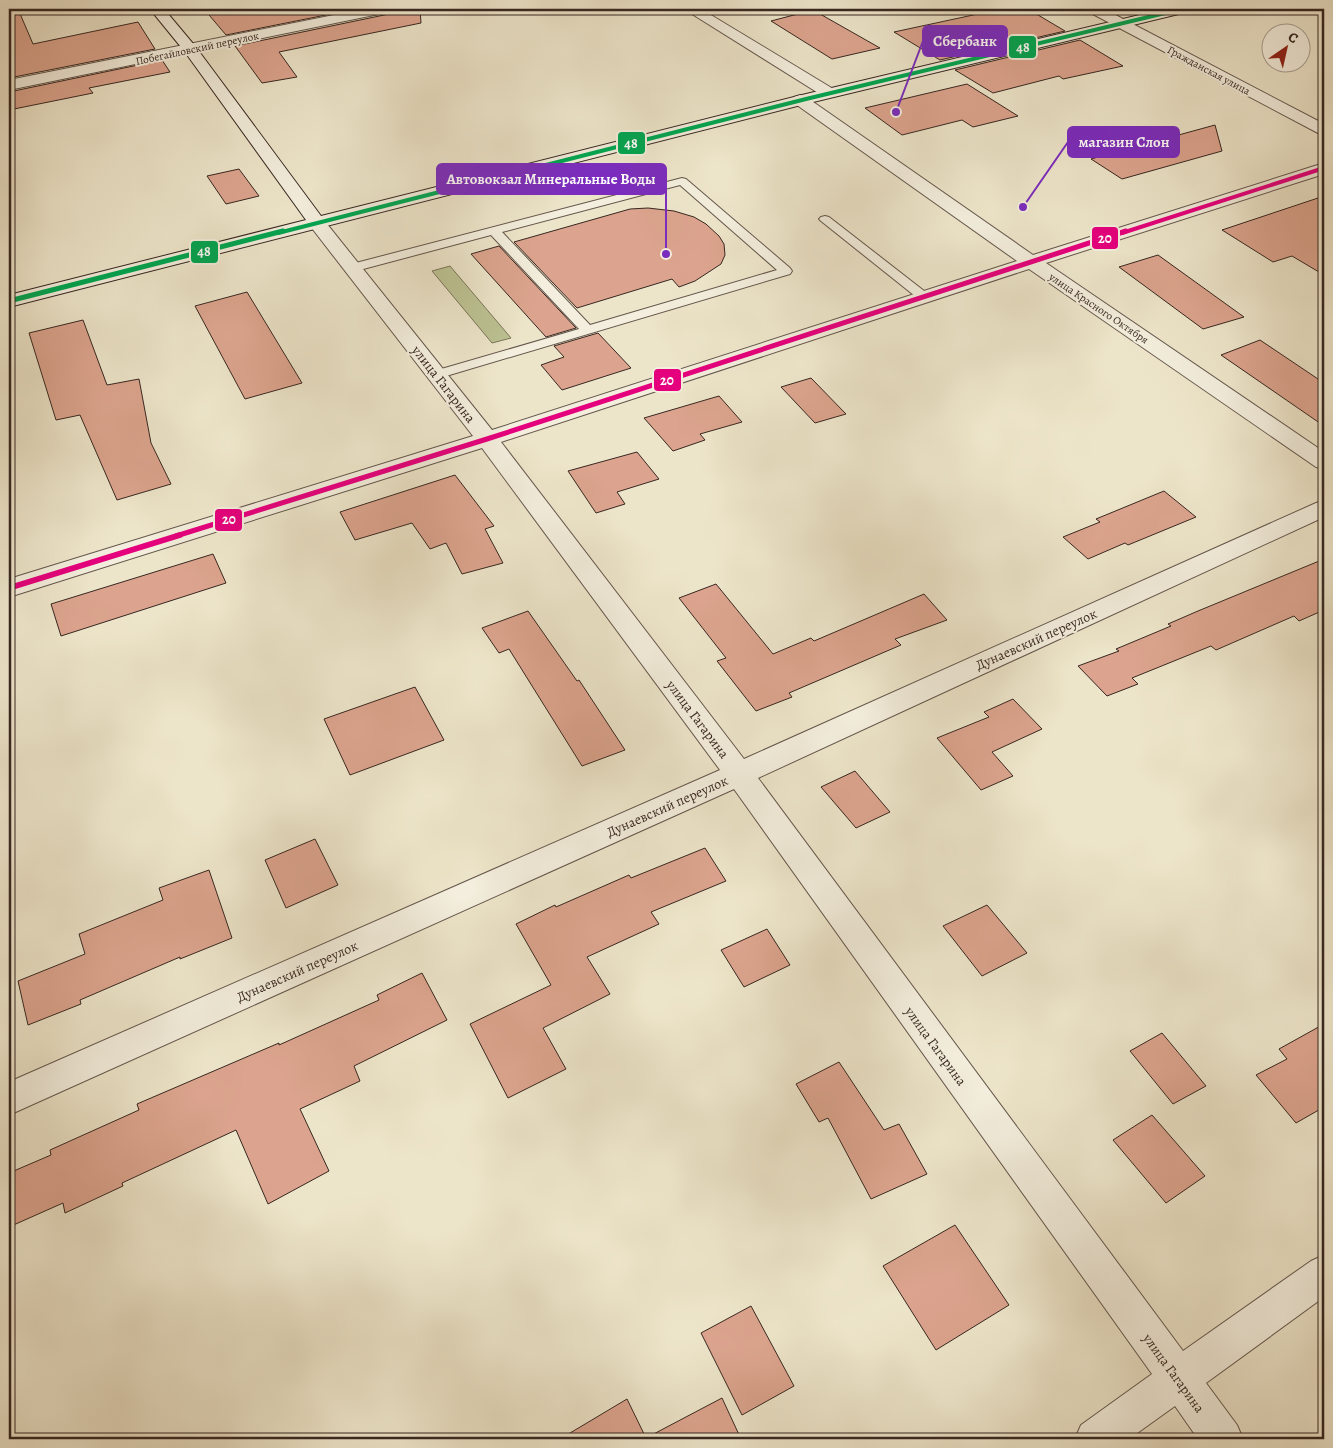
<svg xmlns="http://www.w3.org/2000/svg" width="1333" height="1448" font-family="Alegreya,serif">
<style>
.green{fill:#bdc394;stroke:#7a755a}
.building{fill:#dca48e;stroke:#372721}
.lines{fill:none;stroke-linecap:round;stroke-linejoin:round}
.lane-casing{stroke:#64564b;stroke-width:2}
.street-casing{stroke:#64564b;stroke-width:2}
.secondary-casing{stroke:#372721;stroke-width:2}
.lane{fill:#f3eedd;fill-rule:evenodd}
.street{fill:#f3eedd;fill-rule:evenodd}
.secondary{fill:#f3eedd;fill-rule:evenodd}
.bus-1-far1-casing{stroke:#f3eedd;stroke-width:6}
.bus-1-casing{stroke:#f3eedd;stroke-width:8}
.bus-2-far2-casing{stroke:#f3eedd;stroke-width:6}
.bus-2-far1-casing{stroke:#f3eedd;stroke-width:8}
.bus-2-casing{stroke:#f3eedd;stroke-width:10}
.bus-1-far1{stroke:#00a651;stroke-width:4}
.bus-1{stroke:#00a651;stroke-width:5}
.bus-2-far2{stroke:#e5007d;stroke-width:4}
.bus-2-far1{stroke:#e5007d;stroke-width:5}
.bus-2{stroke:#e5007d;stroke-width:6}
.labels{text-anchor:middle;stroke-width:4;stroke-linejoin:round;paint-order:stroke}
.far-street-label{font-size:11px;fill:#372721;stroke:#f3eedd}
.street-label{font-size:14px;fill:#372721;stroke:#f3eedd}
.leader{fill:none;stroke:#7b2cbf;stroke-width:2}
.callout-dot{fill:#7b2cbf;stroke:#f3eedd;stroke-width:2}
.callout{fill:#7b2cbf;stroke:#7b2cbf;stroke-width:2}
.callout-label{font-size:15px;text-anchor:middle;font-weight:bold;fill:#fff}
.line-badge{stroke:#f3eedd;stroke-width:2}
.badge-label{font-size:14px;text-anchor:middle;font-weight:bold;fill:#fff}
</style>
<rect width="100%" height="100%" fill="#ede5ca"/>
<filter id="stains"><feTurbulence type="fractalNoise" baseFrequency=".004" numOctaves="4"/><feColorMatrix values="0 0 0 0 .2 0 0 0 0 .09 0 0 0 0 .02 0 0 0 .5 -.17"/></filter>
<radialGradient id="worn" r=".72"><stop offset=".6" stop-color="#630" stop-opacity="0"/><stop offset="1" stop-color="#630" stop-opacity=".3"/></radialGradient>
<!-- green -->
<polygon class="green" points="450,266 511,338 492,343 432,271"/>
<!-- building -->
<g class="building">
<polygon points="9,9 18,9 33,44 138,22 155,49 9,78"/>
<polygon points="204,9 356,9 226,35"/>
<polygon points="393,9 420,9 421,23 279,52 297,77 262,83 235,46 389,14"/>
<polygon points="1001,9 1028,9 1065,31 940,60 894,32"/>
<polygon points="813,10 880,48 832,59 771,21"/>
<polygon points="1080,40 1123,66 1063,79 1059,76 993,93 955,70"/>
<polygon points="162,60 170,72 89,88 93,93 9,110 9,92"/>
<polygon points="967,84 1018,116 973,127 962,120 902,135 865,108"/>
<polygon points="1215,125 1222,151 1122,179 1091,159"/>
<polygon points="239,169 259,196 226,204 207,176"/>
<polygon points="1324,196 1324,275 1292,256 1273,262 1222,230"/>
<polygon points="648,208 674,211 694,217 706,224 719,236 724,244 725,255 721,264 695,281 679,287 672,279 577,308 514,242 630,209"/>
<polygon points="499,246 576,328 546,337 471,254"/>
<polygon points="1158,255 1244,317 1203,329 1119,267"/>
<polygon points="247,292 302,383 245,399 195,306"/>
<polygon points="83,320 107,385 139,379 151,443 171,484 117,500 80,415 56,420 29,333"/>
<polygon points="598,333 631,368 562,390 541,365 564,357 554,346"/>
<polygon points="1260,340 1324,383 1324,426 1221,355"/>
<polygon points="811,378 846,414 815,423 781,387"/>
<polygon points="719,396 742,422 700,434 705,440 673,451 644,418"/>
<polygon points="637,452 659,479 617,492 625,504 596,513 568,471"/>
<polygon points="455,475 494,526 485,529 503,563 462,574 446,543 430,549 412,523 355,540 340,512"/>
<polygon points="1164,491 1196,517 1128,545 1125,543 1088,559 1063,537 1100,522 1096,519"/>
<polygon points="213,554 226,583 61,636 51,604"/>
<polygon points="1324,559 1324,610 1299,621 1294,616 1216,650 1211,646 1132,678 1138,684 1107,696 1078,666 1119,651 1116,649 1171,626 1168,624 1198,611"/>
<polygon points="716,584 773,654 811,638 814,641 924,594 947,620 895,639 901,645 789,693 792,697 756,711 717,661 726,658 679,598"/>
<polygon points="528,611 577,681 579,680 625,750 582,766 509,649 499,653 482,628"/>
<polygon points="415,687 444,740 350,775 324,719"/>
<polygon points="1013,699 1042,729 992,752 1013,776 981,790 937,738 989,717 984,712"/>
<polygon points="855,771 890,812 856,828 821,787"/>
<polygon points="315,839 338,885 286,908 265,860"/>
<polygon points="705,848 726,881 651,912 659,924 587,957 610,994 543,1028 566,1069 508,1098 470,1024 551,985 516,924 555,905 556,907 629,875 631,878"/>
<polygon points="209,870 232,938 180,959 180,957 80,1000 81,1004 28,1025 18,981 85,954 79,934 163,900 159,888"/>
<polygon points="987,905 1027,953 982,976 943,926"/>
<polygon points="767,929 790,965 744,987 721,950"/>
<polygon points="422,973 447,1020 354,1066 360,1081 300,1109 329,1171 268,1204 236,1130 122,1183 123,1186 65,1213 63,1203 9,1227 9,1173 51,1155 50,1150 139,1110 137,1104 279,1043 279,1045 379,1000 377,995"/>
<polygon points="1324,1024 1324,1107 1296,1123 1256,1075 1287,1059 1279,1049"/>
<polygon points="1162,1033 1206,1086 1173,1104 1130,1051"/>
<polygon points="839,1062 884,1130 899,1124 927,1174 871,1199 828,1118 819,1122 796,1084"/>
<polygon points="1152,1115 1205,1176 1166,1203 1113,1140"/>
<polygon points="955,1225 1009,1305 936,1350 883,1266"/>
<polygon points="751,1306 794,1386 742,1415 701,1333"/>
<polygon points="722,1398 741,1439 560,1439 627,1399 646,1438"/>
</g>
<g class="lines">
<!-- lane casing -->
<g class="lane-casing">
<g id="lane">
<path d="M682 178 686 179 790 268 792 271 790 274 436 379 429 375 431 372 579 329 491 235 352 272 346 268 348 265ZM680 185 777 270 590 325 502 232Z"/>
<polygon points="825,216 829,217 928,294 930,297 928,300 920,300 821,221 819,219 821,217"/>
</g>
</g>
<!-- street casing -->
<g class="street-casing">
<g id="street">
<polygon points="364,9 391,9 389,12 384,13 9,90 9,80"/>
<polygon points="684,9 701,9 835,90 837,93 835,96 823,96"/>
<polygon points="1087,9 1104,9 1324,124 1324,135 1318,133 1089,12"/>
<polygon points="800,95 806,97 1033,255 1324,163 1324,174 1046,263 1324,452 1324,469 1316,467 1029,269 501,442 744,759 1316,503 1324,500 1324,517 758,778 1183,1351 1311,1261 1324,1255 1324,1297 1206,1383 1237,1425 1243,1439 1198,1439 1175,1406 1129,1439 1075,1439 1081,1425 1152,1374 734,789 9,1115 9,1082 720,770 482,448 9,597 9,579 473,436 311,227 308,223 311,219 317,218 323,219 492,430 1017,261 794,103 792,100 794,97"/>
</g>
</g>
<!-- secondary casing -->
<g class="secondary-casing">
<polygon id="secondary" points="150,9 164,9 195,46 321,216 806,94 1165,9 1189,9 1187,12 809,103 9,307 9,295 306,220 185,52"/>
</g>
<!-- lane -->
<use href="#lane" class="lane"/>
<!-- street -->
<use href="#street" class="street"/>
<!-- secondary -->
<use href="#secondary" class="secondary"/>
<!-- bus-1-far1 casing -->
<g class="bus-1-far1-casing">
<polyline id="bus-1-far1" points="278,233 806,99 1182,9"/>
</g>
<!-- bus-1 casing -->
<g class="bus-1-casing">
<polyline id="bus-1" points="9,301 283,231"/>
</g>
<!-- bus-2-far2 casing -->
<g class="bus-2-far2-casing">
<polyline id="bus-2-far2" points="1122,233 1324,168"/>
</g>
<!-- bus-2-far1 casing -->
<g class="bus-2-far1-casing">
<polyline id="bus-2-far1" points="176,536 487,439 1126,231"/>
</g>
<!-- bus-2 casing -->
<g class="bus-2-casing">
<polyline id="bus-2" points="9,588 180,535"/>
</g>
<!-- bus-1-far1 -->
<use href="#bus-1-far1" class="bus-1-far1"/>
<!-- bus-1 -->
<use href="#bus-1" class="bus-1"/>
<!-- bus-2-far2 -->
<use href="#bus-2-far2" class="bus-2-far2"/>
<!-- bus-2-far1 -->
<use href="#bus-2-far1" class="bus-2-far1"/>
<!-- bus-2 -->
<use href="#bus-2" class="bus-2"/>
</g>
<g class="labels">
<!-- far-street labels -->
<g class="far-street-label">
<text transform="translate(197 48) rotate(-12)" y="4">Побегайловский переулок</text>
<text transform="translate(1209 70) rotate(28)" y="4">Гражданская улица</text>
<text transform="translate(1099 308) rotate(34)" y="4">улица Красного Октября</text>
</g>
<!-- street labels -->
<g class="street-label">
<text transform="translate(444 384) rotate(52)" y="5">улица Гагарина</text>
<text transform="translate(1036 639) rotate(-24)" y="5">Дунаевский переулок</text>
<text transform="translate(698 719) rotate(53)" y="5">улица Гагарина</text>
<text transform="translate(667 806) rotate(-24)" y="5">Дунаевский переулок</text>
<text transform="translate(297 971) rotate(-24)" y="5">Дунаевский переулок</text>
<text transform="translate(936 1046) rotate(54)" y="5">улица Гагарина</text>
<text transform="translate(1174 1373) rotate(54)" y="5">улица Гагарина</text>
</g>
</g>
<!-- callouts -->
<path class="leader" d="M896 112L923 41M1023 207L1068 142M666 254L666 179"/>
<g class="callout-dot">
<circle cx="896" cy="112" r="5"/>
<circle cx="1023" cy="207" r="5"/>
<circle cx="666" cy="254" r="5"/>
</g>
<g class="callout">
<rect x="923" y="26" width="84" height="30" rx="5"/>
<rect x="1068" y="127" width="111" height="30" rx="5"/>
<rect x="437" y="164" width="229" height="30" rx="5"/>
</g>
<g class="callout-label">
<text x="965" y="46">Сбербанк</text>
<text x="1124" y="147">магазин Слон</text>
<text x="551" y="184">Автовокзал Минеральные Воды</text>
</g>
<g class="line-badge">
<rect x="1008" y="35" width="29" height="24" rx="5" fill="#00a651"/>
<rect x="617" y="131" width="29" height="24" rx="5" fill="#00a651"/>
<rect x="1091" y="226" width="28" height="24" rx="5" fill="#e5007d"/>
<rect x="190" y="240" width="29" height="24" rx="5" fill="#00a651"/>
<rect x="653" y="368" width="29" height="24" rx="5" fill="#e5007d"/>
<rect x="214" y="508" width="29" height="24" rx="5" fill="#e5007d"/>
</g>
<g class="badge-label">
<text x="1023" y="52">48</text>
<text x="631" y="148">48</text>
<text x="1105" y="243">20</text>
<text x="204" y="256">48</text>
<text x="667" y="385">20</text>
<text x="229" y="524">20</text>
</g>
<!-- margin -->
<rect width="1333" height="1448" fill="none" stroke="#ede5ca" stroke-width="30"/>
<rect x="10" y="10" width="1313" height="1428" fill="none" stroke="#372721" stroke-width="2.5"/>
<rect x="15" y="15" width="1303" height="1418" fill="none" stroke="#372721"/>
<!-- north arrow -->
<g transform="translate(1286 48) rotate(34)"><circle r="24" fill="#f3eedd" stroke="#a89e92"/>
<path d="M0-4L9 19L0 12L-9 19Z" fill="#8f2418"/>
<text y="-8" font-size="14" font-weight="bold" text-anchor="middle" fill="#372721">С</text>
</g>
<rect width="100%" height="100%" filter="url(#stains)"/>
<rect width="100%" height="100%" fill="url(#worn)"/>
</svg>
